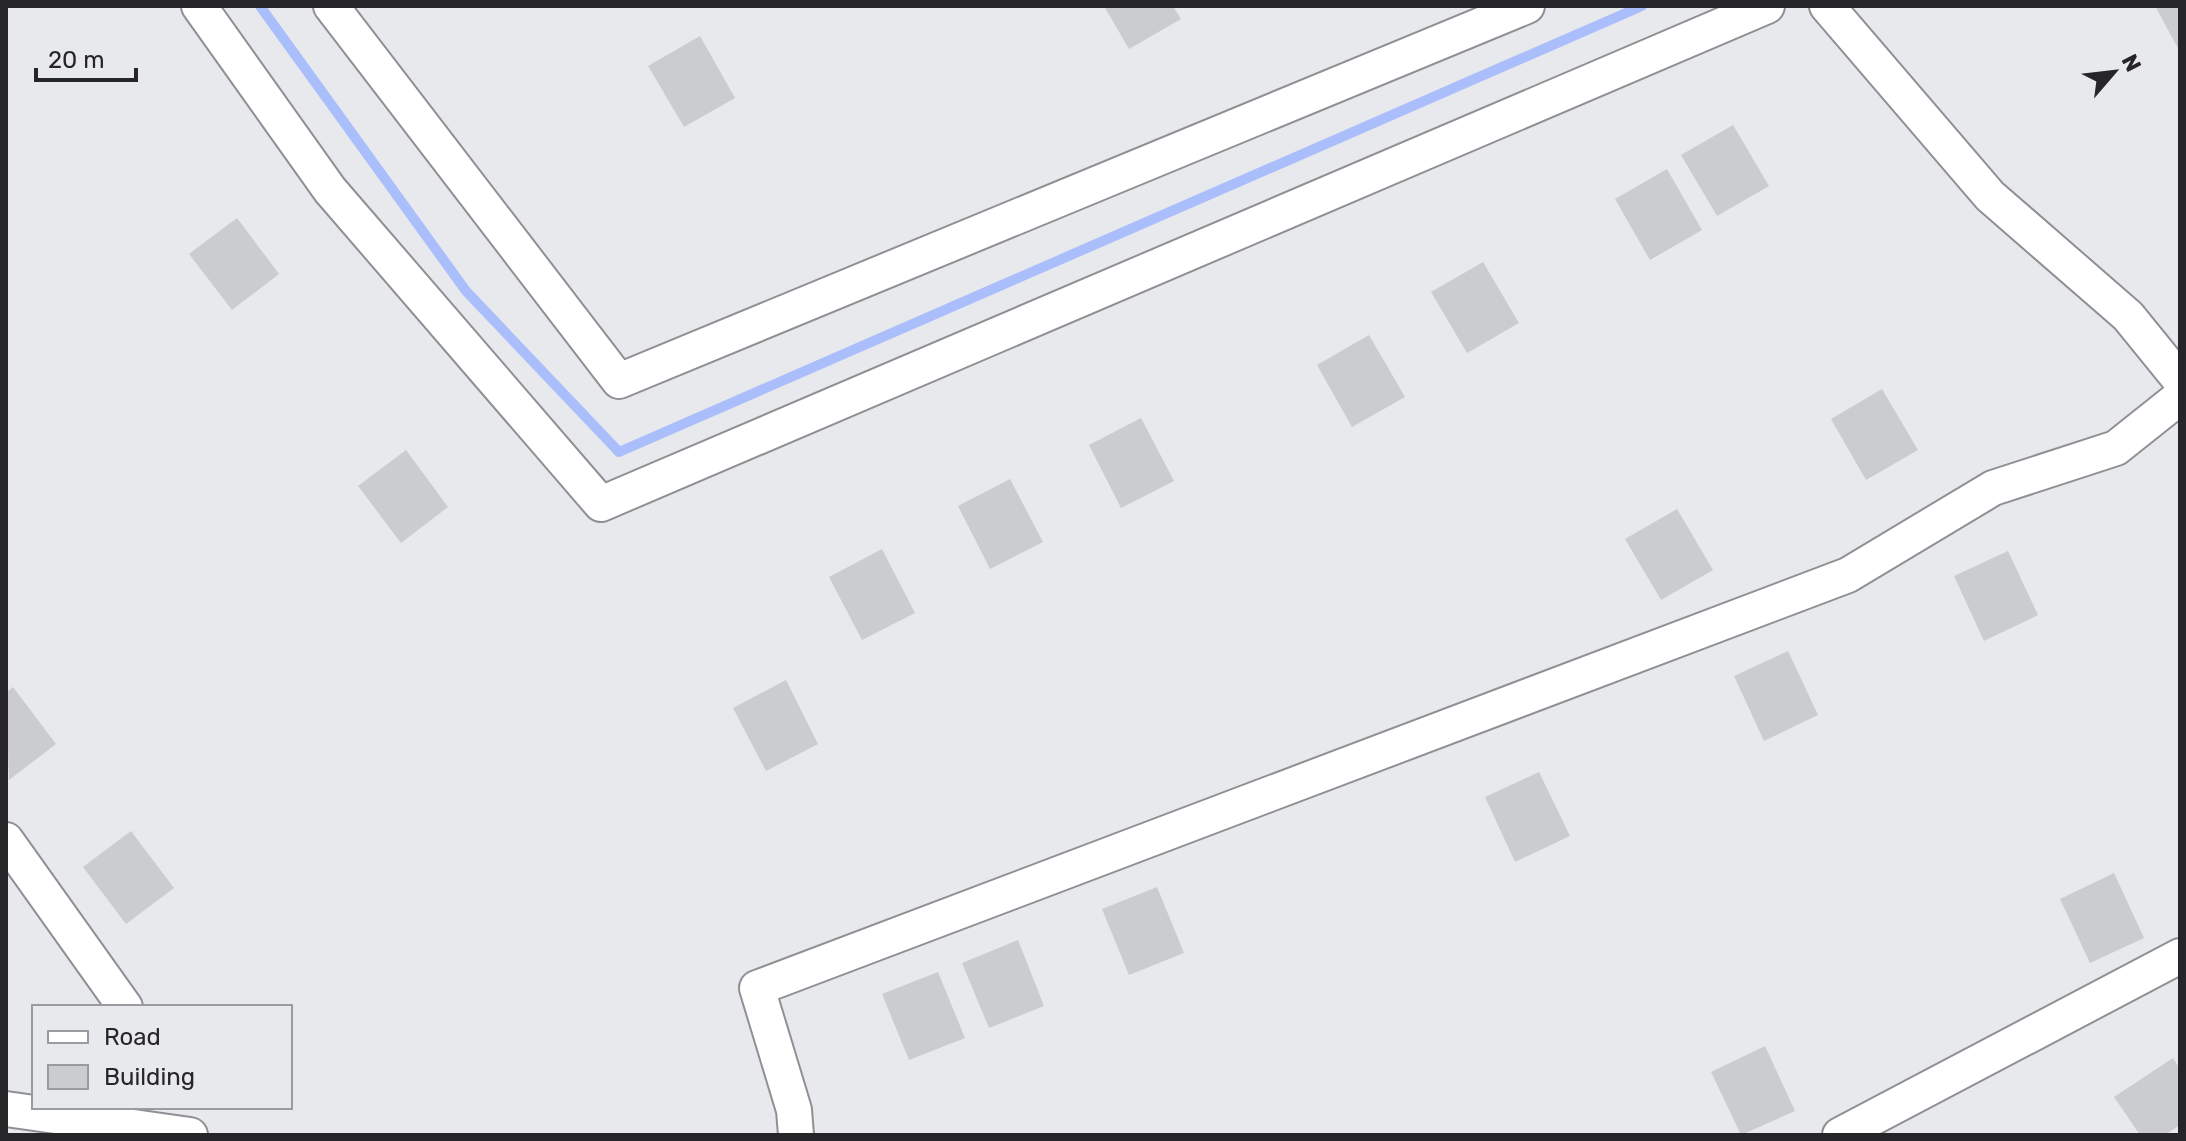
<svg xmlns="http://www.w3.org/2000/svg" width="2186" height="1141" font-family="Rubik,sans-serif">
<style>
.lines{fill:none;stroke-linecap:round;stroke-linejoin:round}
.stream{stroke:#aabefb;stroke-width:10}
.building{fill:#caccd0}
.minor-casing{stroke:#8f9094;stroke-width:38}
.minor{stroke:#fff;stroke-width:34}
</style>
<rect width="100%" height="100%" fill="#e8e9ed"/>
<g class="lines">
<!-- stream -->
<polyline class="stream" points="260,6 466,291 619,452 1642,6"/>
</g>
<!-- building -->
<g class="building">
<polygon points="1104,6 1173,6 1181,19 1129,49"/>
<polygon points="2155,6 2180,6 2180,52"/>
<polygon points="700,36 735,98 684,127 648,66"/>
<polygon points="1733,125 1769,186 1717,216 1681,155"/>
<polygon points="1667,169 1702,230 1650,260 1615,199"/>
<polygon points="237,218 279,274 232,310 189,254"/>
<polygon points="1483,262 1519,323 1467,353 1431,292"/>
<polygon points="1369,335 1405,397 1352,427 1317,365"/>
<polygon points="1882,389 1918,450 1866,480 1831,419"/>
<polygon points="1141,418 1174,481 1121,508 1089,445"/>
<polygon points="406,450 448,507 401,543 358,486"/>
<polygon points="1010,479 1043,542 990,569 958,506"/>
<polygon points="1677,509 1713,570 1661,600 1625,539"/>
<polygon points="882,549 915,613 862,640 829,577"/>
<polygon points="2008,551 2038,615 1984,641 1954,576"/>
<polygon points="1788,651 1818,715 1764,741 1734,676"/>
<polygon points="786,680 818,744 766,771 733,708"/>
<polygon points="13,687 56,744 9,780 6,693"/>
<polygon points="1539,772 1570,836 1515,862 1485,797"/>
<polygon points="131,831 174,888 126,924 83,867"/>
<polygon points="2114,873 2144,938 2090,963 2060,899"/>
<polygon points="1157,887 1184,953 1129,975 1102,909"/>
<polygon points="1018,940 1044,1006 989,1028 962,963"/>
<polygon points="938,972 965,1038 909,1060 882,994"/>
<polygon points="1765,1046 1795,1111 1741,1135 1711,1072"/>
<polygon points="2173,1058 2180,1069 2180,1125 2165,1135 2140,1135 2114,1097"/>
</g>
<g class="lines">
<!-- minor casing -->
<g class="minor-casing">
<g id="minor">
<polyline points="199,6 330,190 601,504 1767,6"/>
<polyline points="331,6 619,381 1527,6"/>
<polyline points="1827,6 1990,196 2128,316 2180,380"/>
<polyline points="6,840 125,1007"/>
<polyline points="6,1109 190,1135"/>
<polyline points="796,1135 794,1110 757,988 1848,575 1993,488 2116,448 2180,397"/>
<polyline points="1840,1135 2180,956"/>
</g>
</g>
<!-- minor -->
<use href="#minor" class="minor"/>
</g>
<!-- border -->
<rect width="2186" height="1141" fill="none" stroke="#262628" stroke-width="16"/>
<!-- legend -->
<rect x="32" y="1005" width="260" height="104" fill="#e8e9ed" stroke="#9a9b9e" stroke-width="2"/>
<rect x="48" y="1031" width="40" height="12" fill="#ffffff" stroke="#9a9b9e" stroke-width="2"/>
<text x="104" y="1045" font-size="24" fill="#262628">Road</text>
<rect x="48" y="1065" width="40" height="24" fill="#caccd0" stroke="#9a9b9e" stroke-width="2"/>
<text x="104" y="1085" font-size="24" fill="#262628">Building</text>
<!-- north arrow -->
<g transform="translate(2114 72) rotate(62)" stroke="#e8e9ed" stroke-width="6" paint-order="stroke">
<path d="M0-6L14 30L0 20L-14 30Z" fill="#262628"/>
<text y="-12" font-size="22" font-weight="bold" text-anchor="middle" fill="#262628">N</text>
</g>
<!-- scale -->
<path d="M36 68v12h100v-12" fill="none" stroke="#262628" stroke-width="4"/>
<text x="48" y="68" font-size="24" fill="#262628" stroke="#e8e9ed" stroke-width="6" paint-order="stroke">20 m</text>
</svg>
